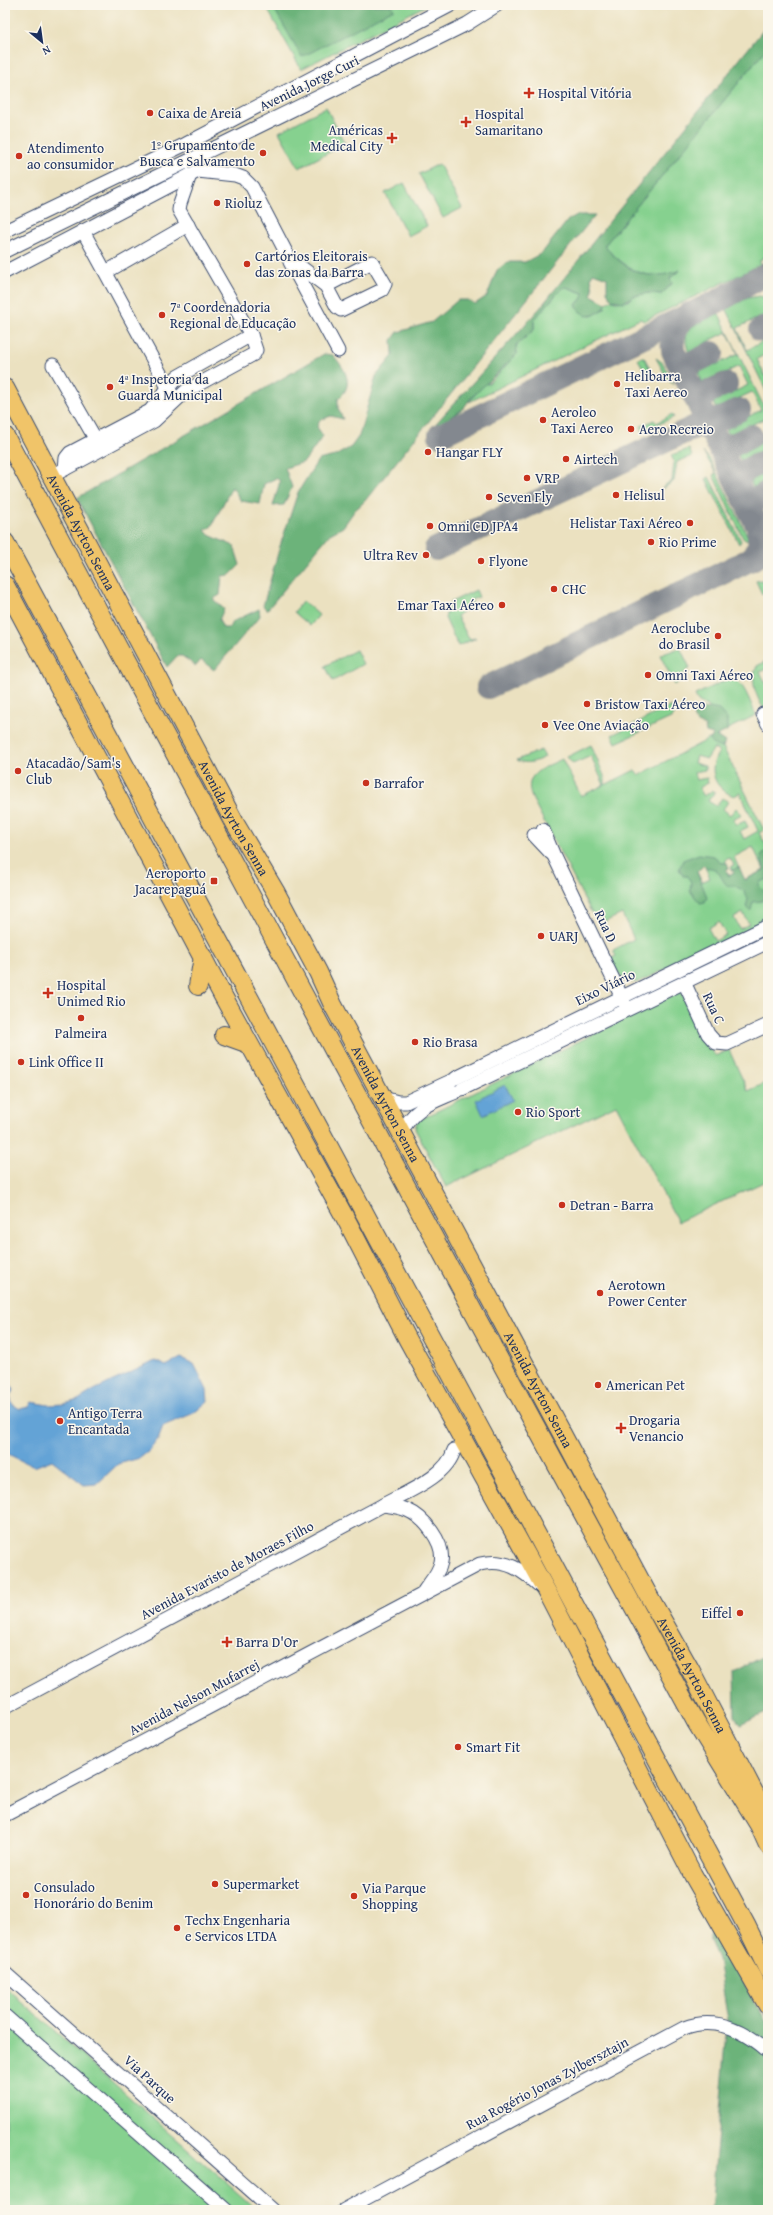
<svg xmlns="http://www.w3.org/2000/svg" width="773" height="2215" font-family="'Gentium Book Plus',serif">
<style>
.green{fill:#86d18f;stroke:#508076;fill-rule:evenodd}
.forest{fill:#6cb37a;stroke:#44716c}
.water{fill:#64a3d6;stroke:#40699a}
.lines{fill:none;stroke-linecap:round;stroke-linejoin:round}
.taxiway{stroke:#83888f;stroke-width:24}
.minor-casing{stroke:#3a4a6d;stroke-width:15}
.highway-casing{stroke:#3a4a6d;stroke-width:20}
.minor{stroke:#fff;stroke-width:13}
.highway{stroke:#f0c469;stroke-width:18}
.poi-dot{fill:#c8321e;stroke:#fbf7ec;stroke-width:1.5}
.labels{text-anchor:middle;stroke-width:3;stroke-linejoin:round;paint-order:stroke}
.street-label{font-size:14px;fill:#1b2f5e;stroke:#fbf7ec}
.poi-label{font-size:14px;fill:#1b2f5e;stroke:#fbf7ec;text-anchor:start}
</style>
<rect width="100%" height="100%" fill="#fbf7ec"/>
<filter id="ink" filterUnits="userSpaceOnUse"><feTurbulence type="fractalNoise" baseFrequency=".025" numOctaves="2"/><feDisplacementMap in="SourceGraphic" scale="8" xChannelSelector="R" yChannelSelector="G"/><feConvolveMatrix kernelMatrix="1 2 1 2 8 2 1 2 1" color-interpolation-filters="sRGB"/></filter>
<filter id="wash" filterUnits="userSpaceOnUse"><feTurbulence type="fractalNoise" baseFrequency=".012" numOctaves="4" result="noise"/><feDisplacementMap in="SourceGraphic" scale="16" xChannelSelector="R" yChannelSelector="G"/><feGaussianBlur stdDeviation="0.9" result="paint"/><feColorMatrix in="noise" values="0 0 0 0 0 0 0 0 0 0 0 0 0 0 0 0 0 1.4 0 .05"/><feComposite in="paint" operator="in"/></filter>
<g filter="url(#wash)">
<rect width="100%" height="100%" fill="#ebe1c0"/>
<!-- green -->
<g class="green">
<polygon points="265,5 427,5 301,69"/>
<path d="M768 47V255L760 260V265L644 321 640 319 469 402 483 385 489 383 515 356 517 353 516 346 534 330V320L561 289 566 287 583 293 582 298 576 305 592 316 605 308 606 303 612 300 616 302 628 301 633 296 649 293 662 294 672 284 670 278 677 273C642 281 628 269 604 246Z"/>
<polygon points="326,107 345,144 299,168 279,132"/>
<polygon points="439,164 462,208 443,218 419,174"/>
<polygon points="404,183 427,226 408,236 385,193"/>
<polygon points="759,296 768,298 768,321 761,324 758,318 737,328 747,350 768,339 768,353 757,359 765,376 768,375 768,395 727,310 727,308 748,298"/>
<path d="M717 313 719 314 768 415V426L764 419 746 427 749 433 732 441 723 423 740 414 742 420 761 410 752 392 733 401 736 407 719 415 710 396 727 388 730 394 748 385 739 366 721 375 723 381 706 389 695 367 713 358 716 365 738 354 727 332 705 343 708 349 691 357C677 329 695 324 717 313Z"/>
<polygon points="642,357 644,357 653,375 645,372 638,359"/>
<polygon points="656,358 663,363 674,385 667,378"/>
<polygon points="672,414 674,417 643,432 641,426 654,420 657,423"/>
<polygon points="752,440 755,446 768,440 768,449 759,454 761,459 744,467 735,449"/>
<polygon points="689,449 692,456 677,462 674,481 662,489 665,485 672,481 674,462 671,455"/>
<polygon points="703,452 709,458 749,539 745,540 743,538 713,475 716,473"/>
<polygon points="765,466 768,472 768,488 756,494 748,475"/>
<polygon points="709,477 741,541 739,544 706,479"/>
<polygon points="768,497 768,517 760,501"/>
<polygon points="761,580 768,582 768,591 762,594 756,581"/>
<polygon points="476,590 479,597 471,600 473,604 468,604 468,608 457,616 469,639 476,638 458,646 445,618 449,603"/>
<polygon points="303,601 319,615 310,626 294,612"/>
<path d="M680 648 690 668C682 672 681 681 675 685L660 655Z"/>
<polygon points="356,650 363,664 333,681 325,666"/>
<path d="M768 660V668L760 672 768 687V717C759 700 748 685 757 666Z"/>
<path d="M728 679C743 676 750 703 756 715L722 732 710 708 698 701 695 695Z"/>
<polygon points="671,706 675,713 673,717 616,743 612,735"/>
<path d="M717 735 764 830 759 833 768 848V893L765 897 768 903V920L639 982C622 984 616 972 610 959L616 956 613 950 634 939 622 914 600 924 590 910 532 798C522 773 544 768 562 759L581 796 604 785 591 756 573 764 567 757 591 745 605 778V785L635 770 639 775ZM714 748 719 752C707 769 714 789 734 796L740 793 758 831 744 839 740 831 748 827 745 821 736 825 733 819 742 814 736 808 730 815 723 809 729 801 722 798 716 806 708 801 715 792 713 790 704 796 699 788 708 783 707 778 696 780 694 772 705 770V766L694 763 696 756 707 759ZM753 847 764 870 744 880 734 857ZM730 858 734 865 731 867 734 873 730 876 726 870 729 868 725 860ZM704 865 710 878 702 882 697 872ZM743 913 749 924 740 929 734 918ZM719 922 726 935 715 941 708 928Z"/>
<path d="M541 750 545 757C535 762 527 765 517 760Z"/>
<polygon points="768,931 768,936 647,992"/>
<polygon points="681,991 708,1047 716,1056 729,1050 748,1091 768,1082 768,1180 678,1222 616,1105 446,1187 415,1129 417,1121"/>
<polygon points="5,1987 257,2210 5,2210"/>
</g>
<!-- forest -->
<g class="forest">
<polygon points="272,5 390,5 394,9 302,57"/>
<path d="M768 24V47L604 246C628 271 646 283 680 270L670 278 672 283 662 294 649 293 633 296 624 302 612 300 607 292V278L593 273 591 277 593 290 591 295 606 303 605 308 594 315 587 316 579 311 576 305 582 298 583 293 566 287 561 289 534 320V330L516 345 517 354 515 356 470 399 463 409 449 418 438 430H430L540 308Z"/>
<polygon points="577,215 595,215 364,502 355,510 343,527 330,534 267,610 263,606 280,546 298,492 318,460 335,456 351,447 359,436 376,376 393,356 392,340 398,332 432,322 458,300 468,300 475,304 487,296 497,270 508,262 525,262 542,253 568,220"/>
<path d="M324 354 333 355C346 370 355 385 338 399V408L343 419 331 416 320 420 317 427 323 436 304 462 285 468 292 487 284 505 273 506 280 481 276 478 264 484 260 504 241 501 232 487 211 527 205 530 209 535 234 546 240 565 230 575 222 576 220 595 213 599 224 609 219 620 223 628H229L232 622 259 609 260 616 214 670 201 660 196 666 182 656H177L167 667 77 498Z"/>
<path d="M709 708 719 710 727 719V731L716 736 725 742 723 747C716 748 713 745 710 740L713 735 706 733 705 726C698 723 695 723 693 715L696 710Z"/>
<path d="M768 849V879L760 882 759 886 766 893 762 901 753 902 751 910H749L746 907 748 899 744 891 735 886H728C720 880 720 866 706 868L704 865 697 872 707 897 705 902 700 903 690 891 691 882 687 876H683L679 869 683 860 699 854 714 856 722 863H727L729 868 726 870 729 876 734 873 733 870 739 867 745 880 764 870 761 856Z"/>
<polygon points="768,1654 768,1712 740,1725 735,1716 734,1672"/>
<polygon points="710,1919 768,2027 768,2210 711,2210 728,2020 718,1959 710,1941"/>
</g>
<!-- water -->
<g class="water">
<polygon points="505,1085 513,1100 483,1115 476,1100"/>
<polygon points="181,1358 194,1364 207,1390 208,1401 194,1413 163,1426 158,1439 149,1451 140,1458 118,1464 97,1484 84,1485 52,1460 34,1467 8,1454 8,1448 5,1446 5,1374 14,1390 10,1395 12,1404 20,1409 28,1407 31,1402 48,1405 64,1404 78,1400 94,1390 155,1361 166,1366"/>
</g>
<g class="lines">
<!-- taxiway -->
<g class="taxiway">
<path d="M689 314C675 323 671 336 673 351L758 527 760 546 751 559"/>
<polyline points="761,330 768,326"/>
<path d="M677 360C688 369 701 358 712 353"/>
<path d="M700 407C699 393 715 389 726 384"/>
<path d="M704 417C716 425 728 415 739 410"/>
<polyline points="440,435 718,301 768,273"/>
<path d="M717 442C728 451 740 441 751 436"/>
<path d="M738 485C737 471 753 467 764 462"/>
<polyline points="750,511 753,501 768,492"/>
<polyline points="436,549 697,426 707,427 713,434"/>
<polyline points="488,687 768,551"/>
</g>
</g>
</g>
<g filter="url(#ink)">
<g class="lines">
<!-- minor casing -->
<g class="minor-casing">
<g id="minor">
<polyline points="5,231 186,144 451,5"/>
<polyline points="83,231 171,393"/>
<polyline points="5,251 467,24 497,5"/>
<polyline points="290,262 338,351"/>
<polyline points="5,272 198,171 235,175 243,178 252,187 289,258 326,286 337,307 341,310 382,290 385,284 372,262 326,286"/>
<polyline points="106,272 188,225"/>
<polyline points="53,365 100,447"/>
<polyline points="65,469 66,458 70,453 150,411 177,377 251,335"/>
<polyline points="52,476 154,421 186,391 254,354 256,350 251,335 179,210 180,204 190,175"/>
<polyline points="763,714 768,724"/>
<polyline points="543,830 554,856 624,1002"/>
<polyline points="534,835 551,853"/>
<polyline points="684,982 708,1034 716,1043 727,1044 768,1025"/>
<polyline points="456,1078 768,926"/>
<polyline points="462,1089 768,942"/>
<polyline points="383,1098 398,1102 406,1102 451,1081"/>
<path d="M401 1133C414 1107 431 1103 456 1092"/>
<path d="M383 1505C392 1506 400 1507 407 1510 424 1517 445 1543 441 1562 439 1573 430 1582 424 1591"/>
<path d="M5 1707 383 1505C406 1492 447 1477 454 1450"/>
<path d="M5 1815 480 1564C506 1558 522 1570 541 1587"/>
<polyline points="5,1973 273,2210"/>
<polyline points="5,2016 226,2210"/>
<path d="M344 2210 684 2028C715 2016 744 2030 768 2051"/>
</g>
</g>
<!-- highway casing -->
<g class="highway-casing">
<g id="highway">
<path id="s1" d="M5 388 236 825 275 891 318 972 333 1005 646 1591 691 1671 768 1819"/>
<polyline points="5,436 472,1309 696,1722 759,1825 768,1845"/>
<polyline points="5,542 746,1925 768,1970"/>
<polyline points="5,585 223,996 348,1223 408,1340 547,1592 693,1875 768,2006"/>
<polyline points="198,986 203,957"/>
<polyline points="224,1035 249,1044"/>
</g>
</g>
<!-- minor -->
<use href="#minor" class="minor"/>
<!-- highway -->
<use href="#highway" class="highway"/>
</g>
</g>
<!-- markers -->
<g class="poi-dot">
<path d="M527 87h4v4h4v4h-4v4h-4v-4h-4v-4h4z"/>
<circle cx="150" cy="113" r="4"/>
<path d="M464 116h4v4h4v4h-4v4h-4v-4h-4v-4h4z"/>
<path d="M390 132h4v4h4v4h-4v4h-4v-4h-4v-4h4z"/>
<circle cx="263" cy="153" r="4"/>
<circle cx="19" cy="156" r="4"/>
<circle cx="217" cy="203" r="4"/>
<circle cx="247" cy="264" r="4"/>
<circle cx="162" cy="315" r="4"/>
<circle cx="617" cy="384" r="4"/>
<circle cx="110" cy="387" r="4"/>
<circle cx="543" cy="420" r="4"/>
<circle cx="631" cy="429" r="4"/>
<circle cx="428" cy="452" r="4"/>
<circle cx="566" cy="459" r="4"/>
<circle cx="527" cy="478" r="4"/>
<circle cx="616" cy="495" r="4"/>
<circle cx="489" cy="497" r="4"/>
<circle cx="690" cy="523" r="4"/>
<circle cx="430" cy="526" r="4"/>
<circle cx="651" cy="542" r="4"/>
<circle cx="426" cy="555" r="4"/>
<circle cx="481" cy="561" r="4"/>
<circle cx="554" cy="589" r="4"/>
<circle cx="502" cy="605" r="4"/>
<circle cx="718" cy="636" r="4"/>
<circle cx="648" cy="675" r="4"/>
<circle cx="587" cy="704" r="4"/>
<circle cx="545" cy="725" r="4"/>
<circle cx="18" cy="771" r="4"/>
<circle cx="366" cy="783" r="4"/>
<rect x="210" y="877" width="8" height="8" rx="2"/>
<circle cx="541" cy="936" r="4"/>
<path d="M46 987h4v4h4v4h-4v4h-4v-4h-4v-4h4z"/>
<circle cx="81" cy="1018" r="4"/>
<circle cx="415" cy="1042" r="4"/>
<circle cx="21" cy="1062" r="4"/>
<circle cx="518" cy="1112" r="4"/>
<circle cx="562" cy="1205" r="4"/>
<circle cx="600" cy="1293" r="4"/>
<circle cx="598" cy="1385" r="4"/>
<circle cx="60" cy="1421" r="4"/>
<path d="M619 1422h4v4h4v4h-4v4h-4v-4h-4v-4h4z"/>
<circle cx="740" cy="1613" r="4"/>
<path d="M225 1636h4v4h4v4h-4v4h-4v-4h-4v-4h4z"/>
<circle cx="458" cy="1747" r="4"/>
<circle cx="215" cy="1884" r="4"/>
<circle cx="26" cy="1895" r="4"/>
<circle cx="354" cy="1896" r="4"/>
<circle cx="177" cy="1928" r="4"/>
</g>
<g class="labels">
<!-- street labels -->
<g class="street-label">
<text transform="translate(309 83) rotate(-26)" y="5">Avenida Jorge Curi</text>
<text dy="5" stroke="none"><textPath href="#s1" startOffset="163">Avenida Ayrton Senna</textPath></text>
<text dy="5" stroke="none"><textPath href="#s1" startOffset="487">Avenida Ayrton Senna</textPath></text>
<text transform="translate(606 926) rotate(65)" y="5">Rua D</text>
<text transform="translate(605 987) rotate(-26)" y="5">Eixo Viário</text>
<text transform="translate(714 1008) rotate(65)" y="5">Rua C</text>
<text dy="5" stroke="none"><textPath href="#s1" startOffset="811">Avenida Ayrton Senna</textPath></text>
<text dy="5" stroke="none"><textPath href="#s1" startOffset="1135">Avenida Ayrton Senna</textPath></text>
<text transform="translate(227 1570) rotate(-28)" y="5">Avenida Evaristo de Moraes Filho</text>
<text dy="5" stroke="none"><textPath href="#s1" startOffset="1459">Avenida Ayrton Senna</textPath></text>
<text transform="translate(194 1697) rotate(-28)" y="5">Avenida Nelson Mufarrej</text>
<text transform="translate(150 2079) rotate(42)" y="5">Via Parque</text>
<text transform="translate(547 2083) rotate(-28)" y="5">Rua Rogério Jonas Zylbersztajn</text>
</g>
<!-- poi labels -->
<g class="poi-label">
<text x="538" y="98">Hospital Vitória</text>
<text x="158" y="118">Caixa de Areia</text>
<text x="475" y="119">Hospital<tspan x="475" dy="16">Samaritano</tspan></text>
<text x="383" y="135" text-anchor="end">Américas<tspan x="383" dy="16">Medical City</tspan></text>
<text x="255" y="150" text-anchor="end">1º Grupamento de<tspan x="255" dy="16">Busca e Salvamento</tspan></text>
<text x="27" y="153">Atendimento<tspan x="27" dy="16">ao consumidor</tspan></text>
<text x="225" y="208">Rioluz</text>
<text x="255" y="261">Cartórios Eleitorais<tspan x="255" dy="16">das zonas da Barra</tspan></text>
<text x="170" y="312">7ª Coordenadoria<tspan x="170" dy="16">Regional de Educação</tspan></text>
<text x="625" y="381">Helibarra<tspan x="625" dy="16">Taxi Aereo</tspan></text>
<text x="118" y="384">4ª Inspetoria da<tspan x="118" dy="16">Guarda Municipal</tspan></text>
<text x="551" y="417">Aeroleo<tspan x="551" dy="16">Taxi Aereo</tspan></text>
<text x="639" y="434">Aero Recreio</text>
<text x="436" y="457">Hangar FLY</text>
<text x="574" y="464">Airtech</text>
<text x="535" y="483">VRP</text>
<text x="624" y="500">Helisul</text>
<text x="497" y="502">Seven Fly</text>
<text x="682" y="528" text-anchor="end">Helistar Taxi Aéreo</text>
<text x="438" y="531">Omni CD JPA4</text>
<text x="659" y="547">Rio Prime</text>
<text x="418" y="560" text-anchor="end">Ultra Rev</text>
<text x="489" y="566">Flyone</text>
<text x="562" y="594">CHC</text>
<text x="494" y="610" text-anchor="end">Emar Taxi Aéreo</text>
<text x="710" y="633" text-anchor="end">Aeroclube<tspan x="710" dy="16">do Brasil</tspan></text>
<text x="656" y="680">Omni Taxi Aéreo</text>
<text x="595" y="709">Bristow Taxi Aéreo</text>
<text x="553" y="730">Vee One Aviação</text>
<text x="26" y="768">Atacadão/Sam's<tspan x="26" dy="16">Club</tspan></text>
<text x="374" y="788">Barrafor</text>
<text x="206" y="878" text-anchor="end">Aeroporto<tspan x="206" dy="16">Jacarepaguá</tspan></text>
<text x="549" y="941">UARJ</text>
<text x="57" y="990">Hospital<tspan x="57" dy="16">Unimed Rio</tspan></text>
<text x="81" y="1038" text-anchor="middle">Palmeira</text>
<text x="423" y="1047">Rio Brasa</text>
<text x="29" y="1067">Link Office II</text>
<text x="526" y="1117">Rio Sport</text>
<text x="570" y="1210">Detran - Barra</text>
<text x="608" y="1290">Aerotown<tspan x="608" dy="16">Power Center</tspan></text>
<text x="606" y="1390">American Pet</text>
<text x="68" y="1418">Antigo Terra<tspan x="68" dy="16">Encantada</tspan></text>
<text x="629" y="1425">Drogaria<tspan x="629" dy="16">Venancio</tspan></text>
<text x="732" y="1618" text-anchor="end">Eiffel</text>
<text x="236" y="1647">Barra D'Or</text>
<text x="466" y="1752">Smart Fit</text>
<text x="223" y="1889">Supermarket</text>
<text x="34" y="1892">Consulado<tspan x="34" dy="16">Honorário do Benim</tspan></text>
<text x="362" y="1893">Via Parque<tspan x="362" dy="16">Shopping</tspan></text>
<text x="185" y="1925">Techx Engenharia<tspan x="185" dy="16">e Servicos LTDA</tspan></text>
</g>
</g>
<!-- margin -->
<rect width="773" height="2215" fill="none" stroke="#fbf7ec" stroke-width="20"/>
<!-- north arrow -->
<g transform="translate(42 42) rotate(151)" stroke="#fbf7ec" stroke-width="3" paint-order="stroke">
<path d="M0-3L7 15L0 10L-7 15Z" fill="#1b2f5e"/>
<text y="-6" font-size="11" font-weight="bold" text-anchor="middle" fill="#1b2f5e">N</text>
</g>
</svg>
